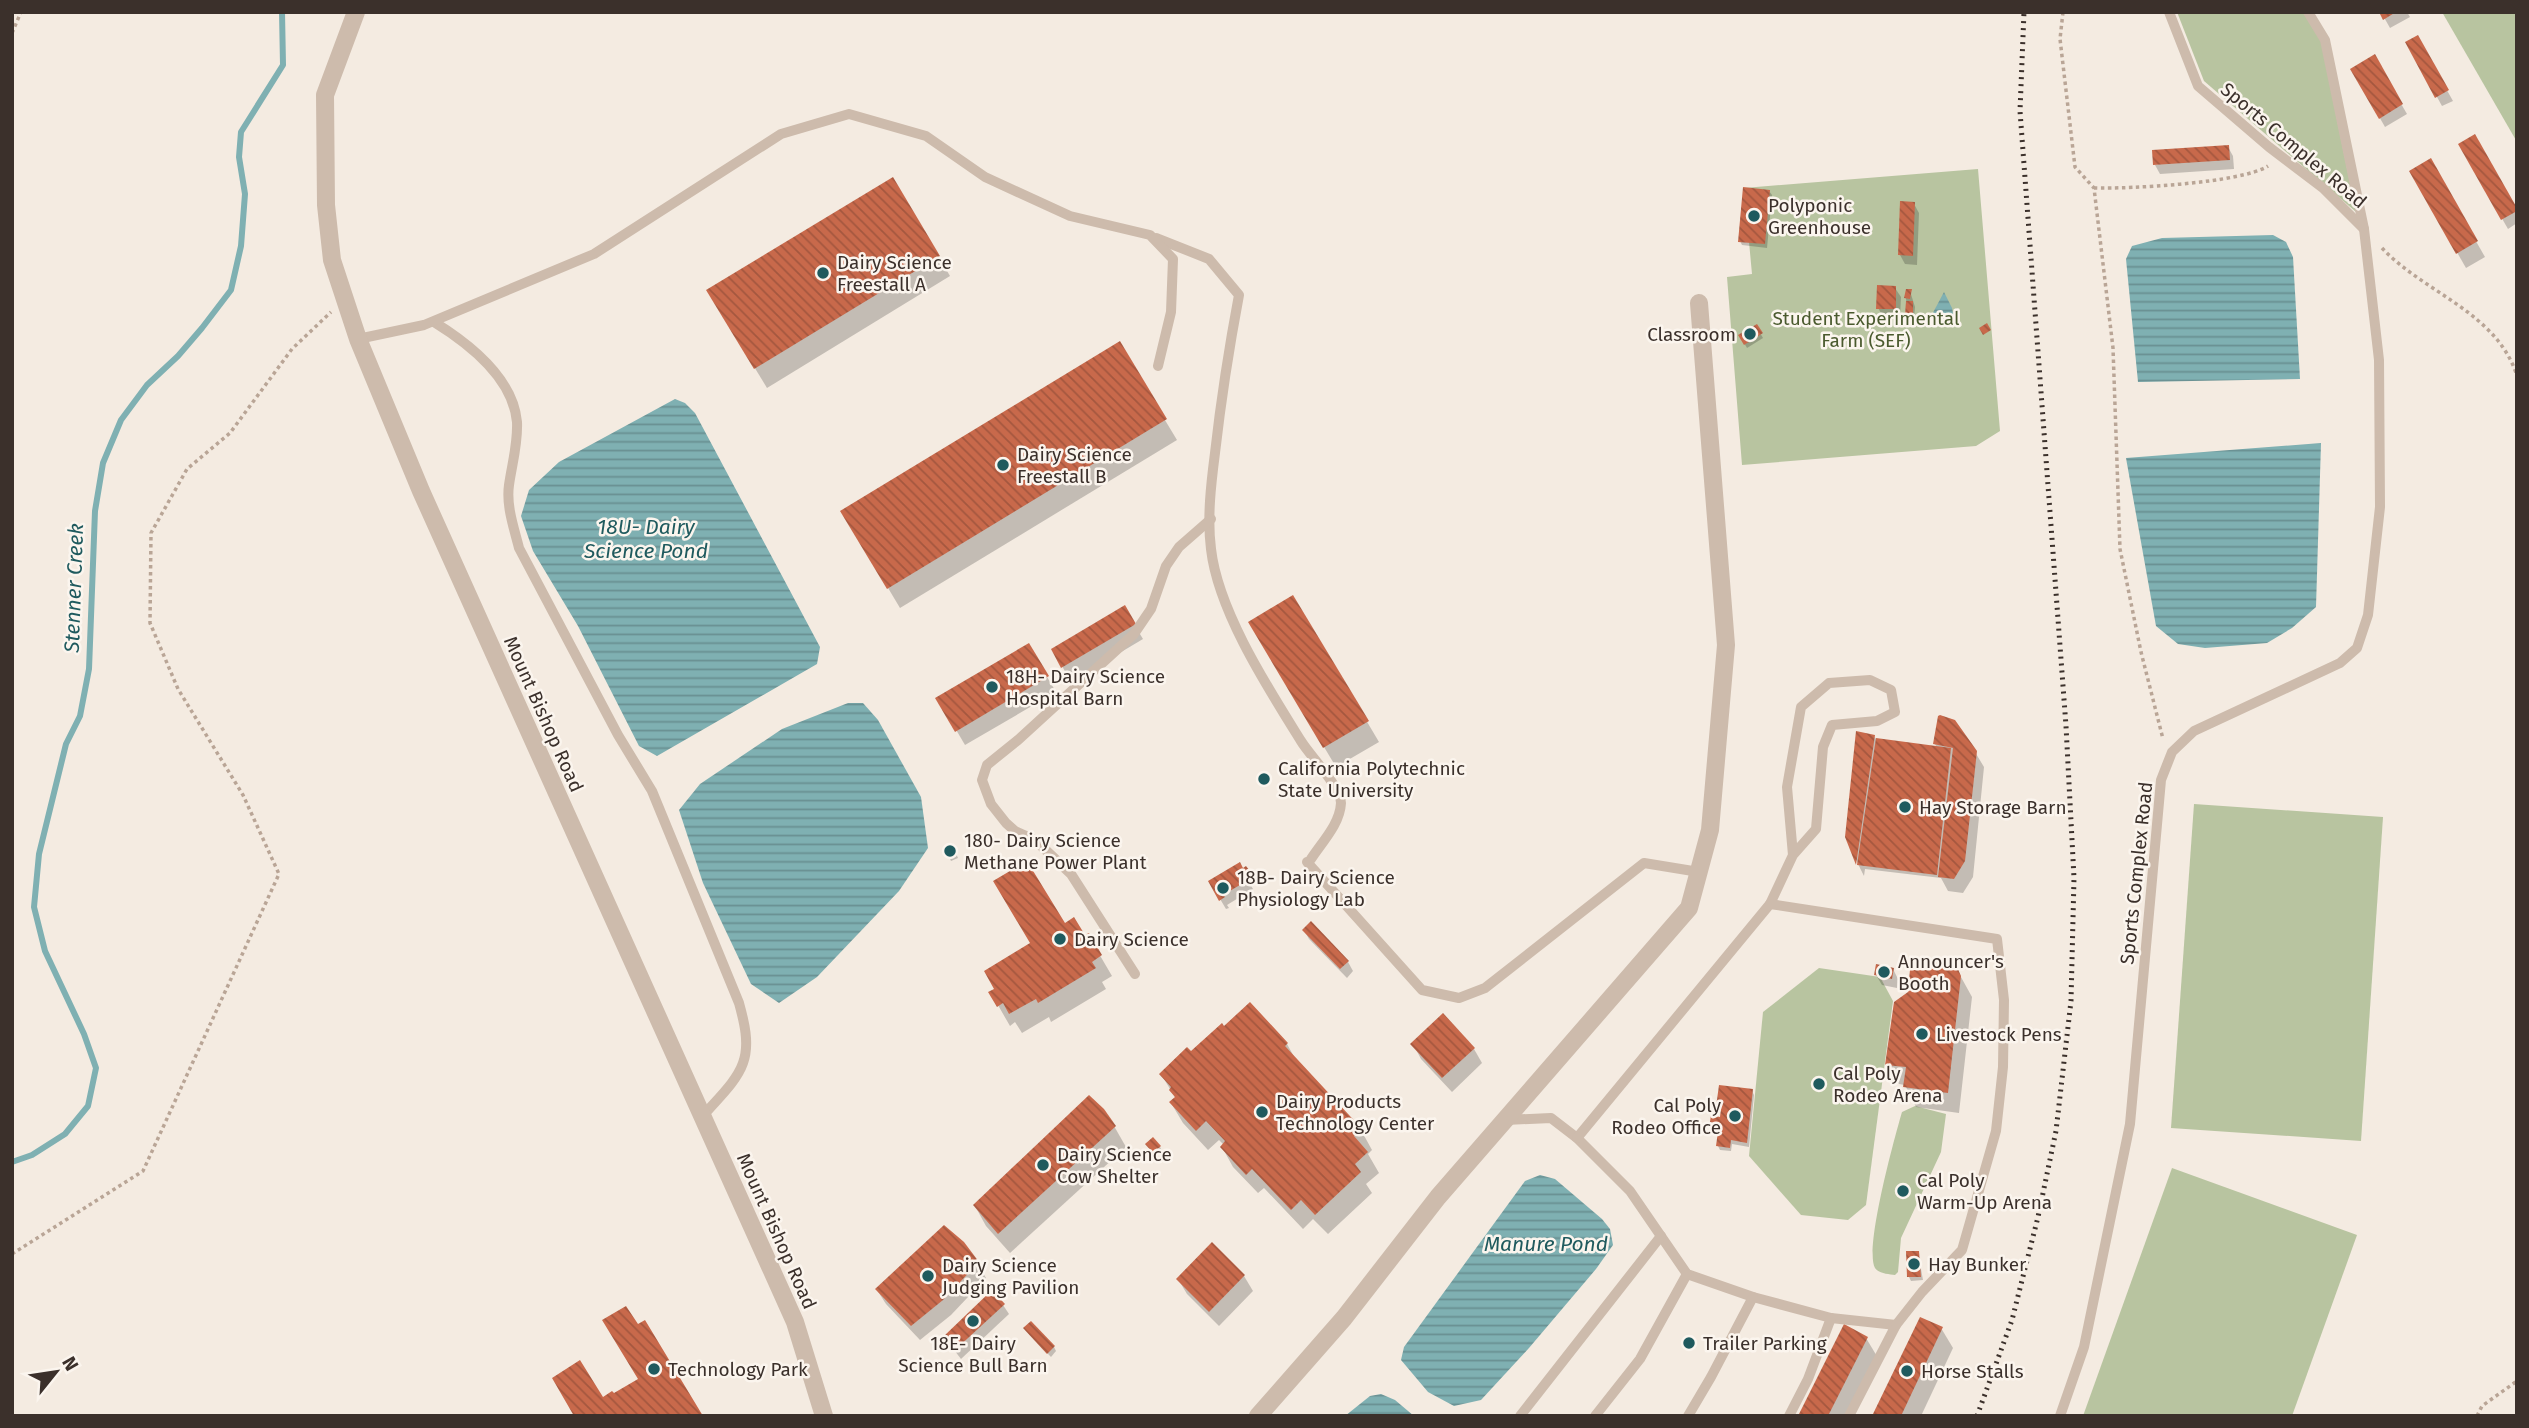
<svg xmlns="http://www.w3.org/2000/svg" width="2529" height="1428" font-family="'Fira Sans',sans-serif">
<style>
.green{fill:#b8c4a0}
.water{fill:url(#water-rules)}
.shadow{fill:#0003}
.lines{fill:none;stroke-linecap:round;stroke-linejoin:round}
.stream{stroke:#7fb0b2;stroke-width:6}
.building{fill:url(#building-back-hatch)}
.path{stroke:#b9a596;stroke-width:3.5;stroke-dasharray:3.5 3.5;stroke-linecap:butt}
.lane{stroke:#cdbbac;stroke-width:10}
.street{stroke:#cdbbac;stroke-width:18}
.rail{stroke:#3b302b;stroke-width:5;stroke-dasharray:2 5;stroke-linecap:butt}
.poi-dot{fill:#1f5a5e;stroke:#fbf5ee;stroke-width:2.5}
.labels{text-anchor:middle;stroke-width:5;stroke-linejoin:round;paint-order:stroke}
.street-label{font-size:19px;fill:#3b302b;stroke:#fbf5ee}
.poi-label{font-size:19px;fill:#3b302b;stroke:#fbf5ee;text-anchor:start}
.park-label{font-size:19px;fill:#4a5a2e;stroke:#fbf5ee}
.water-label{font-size:21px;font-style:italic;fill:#1f5a5e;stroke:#fbf5ee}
</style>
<defs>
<pattern id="water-rules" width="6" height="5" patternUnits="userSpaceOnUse" patternTransform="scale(1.75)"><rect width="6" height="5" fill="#7fb0b2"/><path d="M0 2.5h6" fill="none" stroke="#699091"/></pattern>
<pattern id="building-back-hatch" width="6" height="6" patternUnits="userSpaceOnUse" patternTransform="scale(1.75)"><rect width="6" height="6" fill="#c8694b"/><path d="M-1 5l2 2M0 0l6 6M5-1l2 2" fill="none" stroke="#a4573f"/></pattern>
</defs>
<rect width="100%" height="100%" fill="#f4ebe1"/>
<!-- green -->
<g class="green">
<polygon points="2177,12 2304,12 2321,41 2356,212 2204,81"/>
<polygon points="2442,12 2517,12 2517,142"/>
<polygon points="1978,169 2000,431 1976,446 1742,465 1727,277 1752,274 1744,188"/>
<polygon points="2194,804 2383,817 2361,1141 2171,1128"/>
<polygon points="1819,968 1880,977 1893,1001 1866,1205 1848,1220 1801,1215 1749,1156 1763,1012"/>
<path d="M1915 1106 1946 1114 1941 1152 1901 1238 1898 1272 1895 1275C1889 1274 1879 1274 1875 1268 1864 1249 1895 1136 1902 1112Z"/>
<polygon points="2172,1168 2357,1235 2292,1416 2083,1416"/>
</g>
<!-- water -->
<g class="water">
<polygon points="2273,235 2286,242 2293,257 2300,379 2138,382 2126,259 2132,246 2162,238"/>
<polygon points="1944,292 1952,308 1954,320 1949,325 1928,322"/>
<polygon points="675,399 685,403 695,413 820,647 817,664 657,756 639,746 578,626 533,551 521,516 529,490 559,462"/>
<polygon points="2321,443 2316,607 2292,628 2267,643 2205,648 2178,644 2156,626 2126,458"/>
<polygon points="848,703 863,703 878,720 921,797 928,848 899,891 817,977 779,1003 751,984 703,883 679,810 700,784 782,729"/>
<polygon points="1540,1175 1555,1179 1602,1219 1610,1229 1613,1245 1596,1269 1529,1348 1481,1400 1454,1406 1428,1392 1401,1360 1404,1347 1525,1181"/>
<polygon points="1381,1394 1395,1400 1414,1416 1345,1416 1370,1396"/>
</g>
<!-- shadow -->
<g class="shadow">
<polygon points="2381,12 2407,12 2410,17 2390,28"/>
<polygon points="2417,37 2453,101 2442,106 2407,43"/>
<polygon points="2374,57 2407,114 2385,127 2352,69"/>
<polygon points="2474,137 2517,212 2517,223 2508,229 2460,145"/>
<polygon points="2228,147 2233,156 2234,169 2160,174 2155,165"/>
<polygon points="2430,161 2485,257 2466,268 2411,172"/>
<polygon points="1769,191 1772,195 1767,248 1742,245 1740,241"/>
<polygon points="1914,204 1919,213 1917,265 1905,264 1900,255"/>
<polygon points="939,257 950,276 767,388 720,311"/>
<polygon points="1895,288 1901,297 1900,318 1884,318 1878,308"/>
<polygon points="1910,291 1915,307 1914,319 1909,319 1907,315 1906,298"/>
<polygon points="1756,326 1763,338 1747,348 1740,336"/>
<polygon points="1119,344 1177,440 900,608 854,531"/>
<polygon points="1293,597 1379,742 1336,767 1250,623"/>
<polygon points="1124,608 1143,639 1071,682 1053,650"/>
<polygon points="1028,645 1056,692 965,745 938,699"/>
<polygon points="1874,736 1876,739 1937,748 1935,744 1975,752 1984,767 1973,877 1963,893 1948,891 1941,878 1865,869 1864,876 1858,864 1847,837"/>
<polygon points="952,845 958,858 951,861 945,849"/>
<polygon points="1246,869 1253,882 1250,884 1253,889 1227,905 1229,908 1226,909 1210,882"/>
<polygon points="1064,926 1084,937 1088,935 1112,976 1102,982 1106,989 1051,1022 1049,1017 1022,1033 1015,1022 1010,1026 991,993"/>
<polygon points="1304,930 1348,962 1353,971 1347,978 1309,939"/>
<polygon points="1956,968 1972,997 1959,1113 1916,1107 1905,1085 1899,1084 1887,1064"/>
<polygon points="1893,969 1898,979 1897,988 1882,985 1876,975"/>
<polygon points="1287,1044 1297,1062 1361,1130 1372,1150 1368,1154 1379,1173 1366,1184 1372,1193 1328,1234 1313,1219 1303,1229 1264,1188 1258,1193 1233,1167 1222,1147 1224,1145 1219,1140 1208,1150 1183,1123 1171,1103 1176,1099 1161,1074 1191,1054"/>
<polygon points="1413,1044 1474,1049 1482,1063 1452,1092 1421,1059"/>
<polygon points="1752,1091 1754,1095 1749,1147 1732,1144 1731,1151 1720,1150 1718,1146 1721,1128 1715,1126 1712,1122 1721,1119 1722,1111 1718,1107"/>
<polygon points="1114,1126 1126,1147 1010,1253 986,1226 975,1206"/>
<polygon points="1160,1147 1162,1151 1156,1156 1150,1149"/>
<polygon points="1212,1245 1244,1276 1253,1291 1219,1326 1187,1294 1178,1279"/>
<polygon points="1918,1253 1923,1280 1911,1281 1909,1277"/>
<polygon points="977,1263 986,1278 951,1315 920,1340 886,1304 877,1290"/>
<polygon points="1003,1305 1009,1314 961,1359 945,1338"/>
<polygon points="1031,1323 1054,1347 1056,1351 1051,1357 1028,1333"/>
<polygon points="1941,1328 1953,1348 1921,1416 1873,1416"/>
<polygon points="1866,1338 1878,1358 1849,1416 1800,1416"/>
</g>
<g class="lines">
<!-- stream -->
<polyline class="stream" points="12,1162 32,1155 65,1134 88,1106 96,1068 84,1034 45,951 34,907 39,854 66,744 80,716 89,669 95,511 103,463 121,420 147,385 178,356 202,328 231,290 241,246 245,194 239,157 241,132 283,65 282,12"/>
</g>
<!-- building -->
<g class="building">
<polygon points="2379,12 2396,12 2383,20"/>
<polygon points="2418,35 2449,90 2435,98 2405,42"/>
<polygon points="2375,54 2403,104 2379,119 2350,69"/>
<polygon points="2475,134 2517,208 2517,211 2501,220 2458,144"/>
<polygon points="2229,145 2230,160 2153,165 2152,150"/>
<polygon points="2431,158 2478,241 2456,254 2409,171"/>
<polygon points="893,177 940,256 754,369 706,290"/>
<polygon points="1743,187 1770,190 1765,244 1738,242"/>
<polygon points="1900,201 1915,202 1913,256 1898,255"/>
<polygon points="1877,285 1896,286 1896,309 1876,309"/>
<polygon points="1906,289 1912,289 1910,299 1904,298"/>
<polygon points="1906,301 1913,301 1913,315 1905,315"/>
<polygon points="1987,323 1991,330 1983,335 1979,328"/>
<polygon points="1757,324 1763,333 1744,345 1738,335"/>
<polygon points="1120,341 1167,419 887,589 840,511"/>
<polygon points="1293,595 1369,721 1323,748 1248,622"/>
<polygon points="1125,605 1136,624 1061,668 1051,649"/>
<polygon points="1029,643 1049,676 955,732 935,698"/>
<polygon points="1940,715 1955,720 1977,751 1965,861 1954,879 1938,877 1953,748 1933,744 1938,716"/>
<polygon points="1856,731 1875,735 1856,865 1845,837"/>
<polygon points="1876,738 1951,748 1937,875 1857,865"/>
<polygon points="952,843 957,853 948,858 943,848"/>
<polygon points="1027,861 1065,923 1074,917 1085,935 1089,933 1102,955 1092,962 1096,968 1038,1003 1036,999 1009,1014 1003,1003 997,1007 988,992 994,989 984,971 1030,943 993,881"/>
<polygon points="1240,862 1243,868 1246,866 1250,871 1246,873 1250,879 1223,895 1225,897 1219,901 1208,881"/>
<polygon points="1311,921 1349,961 1340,969 1302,930"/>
<polygon points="1911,958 1948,963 1957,967 1961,976 1948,1093 1903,1087 1906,1067 1885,1065 1894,1002 1908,992"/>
<polygon points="1876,964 1894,968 1892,979 1874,975"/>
<polygon points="1250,1002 1288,1043 1285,1046 1362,1129 1354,1136 1368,1152 1355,1164 1361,1172 1315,1215 1301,1200 1291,1210 1252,1169 1246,1175 1220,1147 1225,1141 1206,1121 1196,1131 1169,1102 1175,1097 1169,1090 1171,1087 1159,1074 1187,1047 1191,1051 1222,1023 1224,1026"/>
<polygon points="1443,1013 1475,1048 1442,1078 1410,1044"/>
<polygon points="1719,1085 1753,1089 1747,1143 1731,1140 1730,1148 1716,1146 1719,1124 1710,1122 1711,1115 1720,1117 1721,1108 1716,1107"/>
<polygon points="1089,1095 1104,1109 1116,1126 998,1234 973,1205"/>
<polygon points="1153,1137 1161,1146 1153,1153 1145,1144"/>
<polygon points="944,1225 964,1242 979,1262 943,1300 911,1326 875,1289"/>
<polygon points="1212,1242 1245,1275 1209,1312 1176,1279"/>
<polygon points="1906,1251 1919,1251 1921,1277 1907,1277"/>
<polygon points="992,1290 1005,1304 955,1350 943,1337"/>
<polygon points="626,1306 638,1324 645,1320 703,1416 574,1416 552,1378 580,1360 603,1397 612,1391 614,1393 638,1379 602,1320"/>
<polygon points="1920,1317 1943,1327 1901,1416 1872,1416"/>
<polygon points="1031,1321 1055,1346 1047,1354 1023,1328"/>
<polygon points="1844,1324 1868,1337 1828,1416 1798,1416"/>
</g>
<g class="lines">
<!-- path -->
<g class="path">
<polyline points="2063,12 2060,39 2075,167 2094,188 2113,348 2120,549 2141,652 2163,739"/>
<polyline points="12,33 21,12"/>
<path d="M2094 188C2129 189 2242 183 2268 166"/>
<path d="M2382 248C2424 293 2497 312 2517 376"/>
<polyline points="12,1254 143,1171 279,874 243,795 178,689 150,623 151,533 187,469 230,433 292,349 331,312"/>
<polyline points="2477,1416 2482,1406 2517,1381"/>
</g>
<!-- lane -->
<g class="lane">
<polyline points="2169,12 2198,86 2269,147 2323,188 2364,229"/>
<path d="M1156 238 1209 259 1239 295C1229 348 1221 400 1215 453 1211 484 1207 518 1211 549 1218 611 1268 688 1301 741 1310 756 1341 787 1341 803 1340 824 1322 842 1311 859"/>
<path d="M434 322C468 343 513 378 517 422 518 444 512 464 509 485 506 506 514 528 519 548L618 735 652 791 739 1003C744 1021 750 1044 743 1063 736 1083 715 1101 703 1116"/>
<polyline points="358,339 424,325 594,254 781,134 849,114 926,136 985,177 1070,216 1150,235 1173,259 1171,312 1158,366"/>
<polyline points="1307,862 1422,990 1459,998 1485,988 1644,863 1699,872"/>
<polyline points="1770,904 1793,855 1787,787 1801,707 1829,683 1870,680 1891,690 1895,712 1877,721 1832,725 1823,747 1816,829 1793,855"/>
<polyline points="1135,974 1071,874 1035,840 1015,831 1006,823 991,804 982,780 987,765 1018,740 1134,634 1151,609 1166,566 1179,547 1211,519"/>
<polyline points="1506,1120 1551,1118 1577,1138 1630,1191 1687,1274 1753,1297 1831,1318 1896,1325 1849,1416"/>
<polyline points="1577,1138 1770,904 1997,939 2004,1000 2003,1067 1996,1131 1962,1250 1922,1292 1896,1325"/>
<polyline points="1520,1416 1661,1236"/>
<polyline points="1595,1416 1640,1359 1687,1274"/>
<polyline points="1688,1416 1711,1377 1753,1297"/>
<polyline points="1789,1416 1808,1379 1831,1318"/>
<polyline points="2060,1416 2084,1347 2130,1124 2161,780 2172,752 2194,731 2340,663 2357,648 2368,615 2380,507 2379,360 2364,229 2325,40 2308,12"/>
</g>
<!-- street -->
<g class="street">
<polyline points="356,12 325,95 326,205 332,260 358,339 421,491 795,1322 824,1416"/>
<polyline points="1258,1416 1344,1318 1438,1197 1689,908 1710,830 1726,645 1699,303"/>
</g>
<!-- rail -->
<polyline class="rail" points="1977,1416 2012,1320 2038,1217 2056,1131 2071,1001 2074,878 2066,726 2020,111 2024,12"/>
</g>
<!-- markers -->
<g class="poi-dot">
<circle cx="1754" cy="216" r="7"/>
<circle cx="823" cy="273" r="7"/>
<circle cx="1750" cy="334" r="7"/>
<circle cx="1003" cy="465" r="7"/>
<circle cx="992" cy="687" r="7"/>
<circle cx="1264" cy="779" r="7"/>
<circle cx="1905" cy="807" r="7"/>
<circle cx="950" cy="851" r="7"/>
<circle cx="1223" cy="888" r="7"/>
<circle cx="1060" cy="939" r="7"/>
<circle cx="1884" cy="972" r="7"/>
<circle cx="1922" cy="1034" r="7"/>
<circle cx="1819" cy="1084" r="7"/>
<circle cx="1262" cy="1112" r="7"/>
<circle cx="1735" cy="1116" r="7"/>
<circle cx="1043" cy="1165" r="7"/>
<circle cx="1903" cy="1191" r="7"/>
<circle cx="1914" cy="1264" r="7"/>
<circle cx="928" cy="1276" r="7"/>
<circle cx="973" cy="1321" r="7"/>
<circle cx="1689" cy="1343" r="7"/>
<circle cx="654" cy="1369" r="7"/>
<circle cx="1907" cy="1371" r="7"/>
</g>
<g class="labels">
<!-- street labels -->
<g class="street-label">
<text transform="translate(2294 145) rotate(40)" y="7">Sports Complex Road</text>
<text transform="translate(544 714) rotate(66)" y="7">Mount Bishop Road</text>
<text transform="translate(2136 873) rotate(-84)" y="7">Sports Complex Road</text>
<text transform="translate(777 1231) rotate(66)" y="7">Mount Bishop Road</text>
</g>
<!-- poi labels -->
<g class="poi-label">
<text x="1768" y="212">Polyponic<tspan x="1768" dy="22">Greenhouse</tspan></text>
<text x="837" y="269">Dairy Science<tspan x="837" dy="22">Freestall A</tspan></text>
<text x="1736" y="341" text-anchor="end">Classroom</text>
<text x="1017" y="461">Dairy Science<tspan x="1017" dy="22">Freestall B</tspan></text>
<text x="1006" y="683">18H- Dairy Science<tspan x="1006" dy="22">Hospital Barn</tspan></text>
<text x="1278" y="775">California Polytechnic<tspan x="1278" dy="22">State University</tspan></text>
<text x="1919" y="814">Hay Storage Barn</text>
<text x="964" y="847">180- Dairy Science<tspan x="964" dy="22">Methane Power Plant</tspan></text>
<text x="1237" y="884">18B- Dairy Science<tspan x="1237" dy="22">Physiology Lab</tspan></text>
<text x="1074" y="946">Dairy Science</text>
<text x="1898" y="968">Announcer's<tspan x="1898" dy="22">Booth</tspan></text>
<text x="1936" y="1041">Livestock Pens</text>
<text x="1833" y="1080">Cal Poly<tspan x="1833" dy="22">Rodeo Arena</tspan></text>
<text x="1276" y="1108">Dairy Products<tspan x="1276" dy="22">Technology Center</tspan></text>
<text x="1721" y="1112" text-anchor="end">Cal Poly<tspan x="1721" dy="22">Rodeo Office</tspan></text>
<text x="1057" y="1161">Dairy Science<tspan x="1057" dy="22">Cow Shelter</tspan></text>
<text x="1917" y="1187">Cal Poly<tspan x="1917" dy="22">Warm-Up Arena</tspan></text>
<text x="1928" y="1271">Hay Bunker</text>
<text x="942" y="1272">Dairy Science<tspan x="942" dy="22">Judging Pavilion</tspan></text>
<text x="973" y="1350" text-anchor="middle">18E- Dairy<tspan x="973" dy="22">Science Bull Barn</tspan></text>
<text x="1703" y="1350">Trailer Parking</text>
<text x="668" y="1376">Technology Park</text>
<text x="1921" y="1378">Horse Stalls</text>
</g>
<!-- park labels -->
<g class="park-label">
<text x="1866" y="325">Student Experimental<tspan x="1866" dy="22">Farm (SEF)</tspan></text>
</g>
<!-- water labels -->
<g class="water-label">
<text x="646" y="534">18U- Dairy<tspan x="646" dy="24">Science Pond</tspan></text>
<text transform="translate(74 588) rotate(-88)" y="7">Stenner Creek</text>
<text x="1546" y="1251">Manure Pond</text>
</g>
</g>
<!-- border -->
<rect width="2529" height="1428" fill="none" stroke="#3b302b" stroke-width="28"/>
<!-- north arrow -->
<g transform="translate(56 1372) rotate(60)" stroke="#fbf5ee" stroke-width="5" paint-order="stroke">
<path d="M0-5L12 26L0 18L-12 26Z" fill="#3b302b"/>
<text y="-10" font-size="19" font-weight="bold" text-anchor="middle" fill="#3b302b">N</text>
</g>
</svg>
